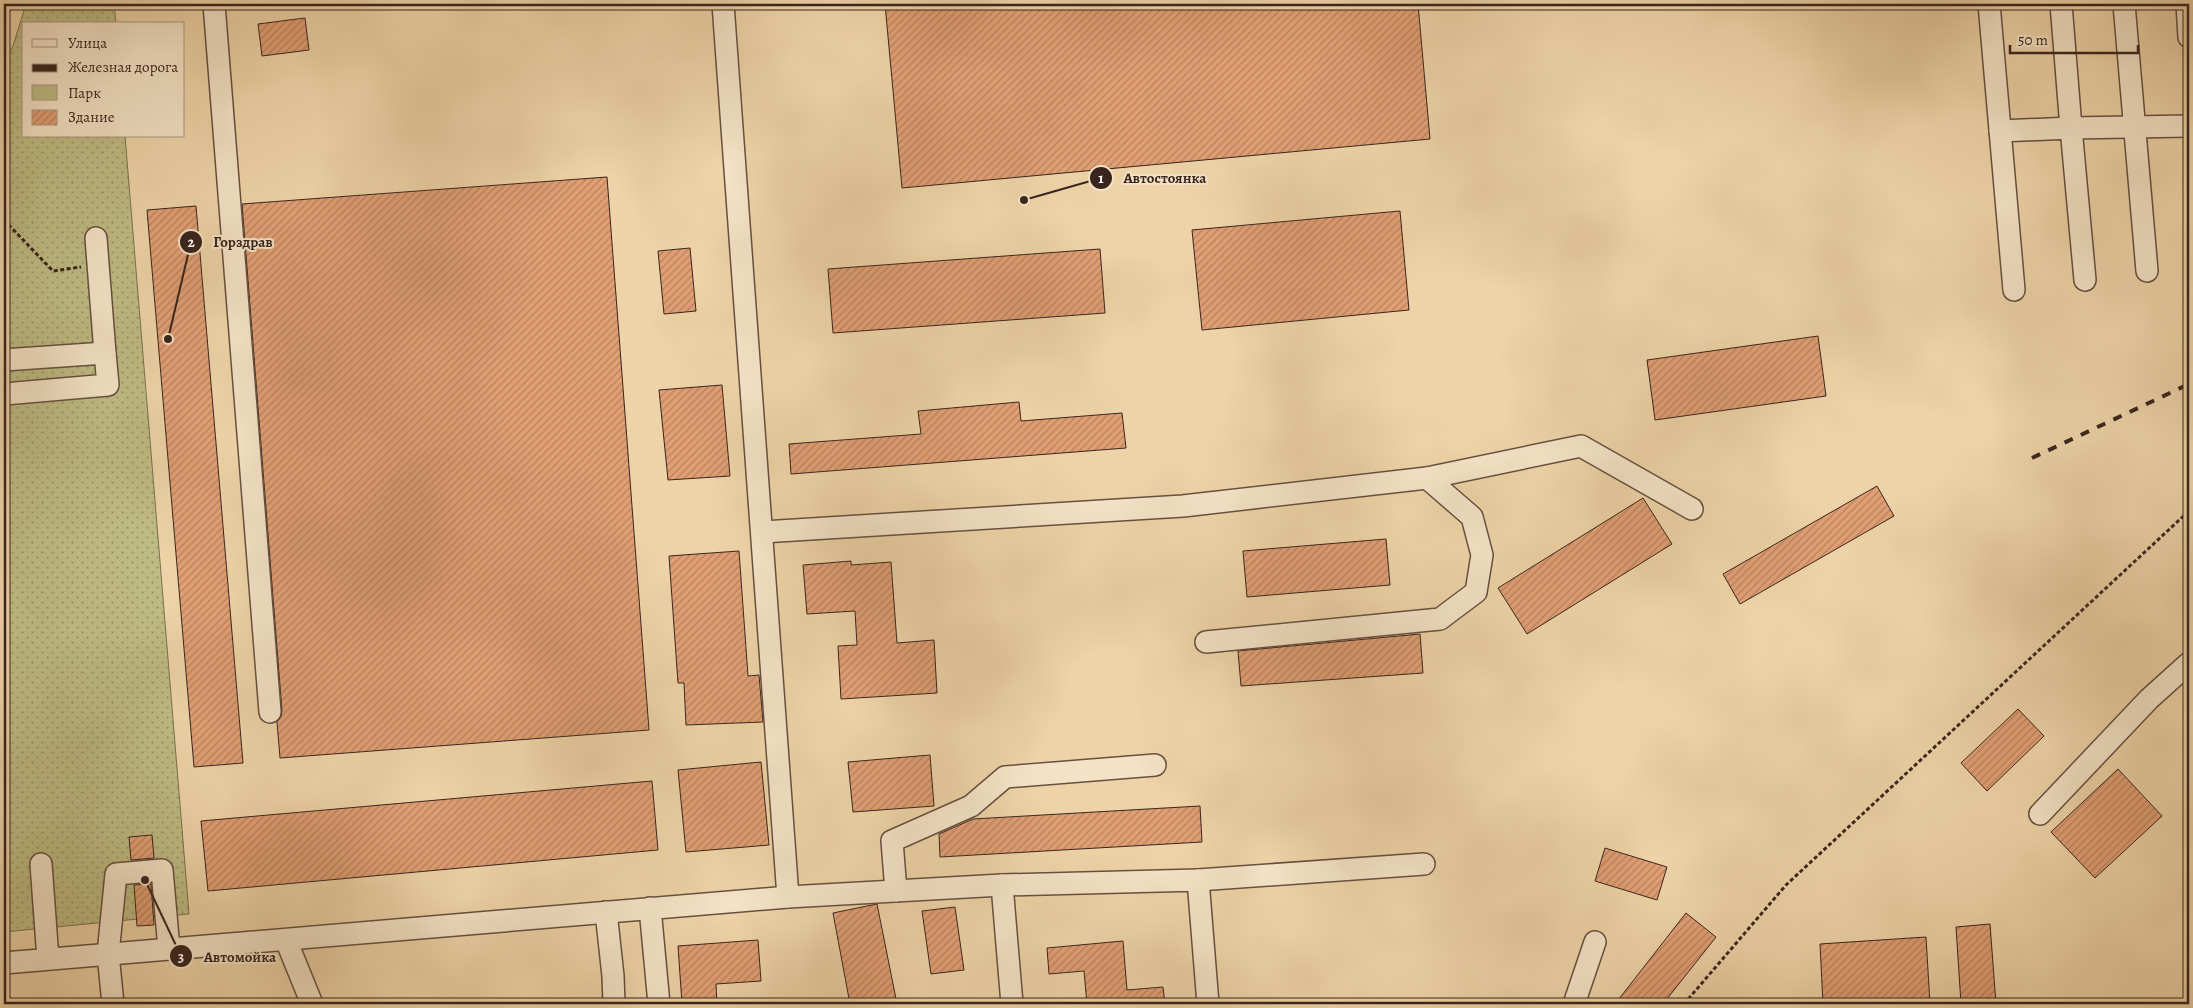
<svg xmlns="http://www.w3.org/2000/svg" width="2193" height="1008" font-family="Alegreya,serif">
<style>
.green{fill:url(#green-dots);stroke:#7c7050}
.building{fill:url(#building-hatch);stroke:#39251e}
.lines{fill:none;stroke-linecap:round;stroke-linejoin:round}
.minor-casing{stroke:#665040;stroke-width:24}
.path{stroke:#39251e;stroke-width:3;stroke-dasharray:4 2.5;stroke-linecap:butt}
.minor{stroke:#f3e2c6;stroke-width:21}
.rail{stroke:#39251e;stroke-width:4;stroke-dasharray:9 9;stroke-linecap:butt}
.leader{fill:none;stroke:#39251e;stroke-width:2}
.callout-dot{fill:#39251e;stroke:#f3e2c6;stroke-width:2}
.mark-label{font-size:15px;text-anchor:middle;font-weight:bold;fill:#fff}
.callout-label{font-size:15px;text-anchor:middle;font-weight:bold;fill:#39251e;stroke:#f3e2c6;stroke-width:4;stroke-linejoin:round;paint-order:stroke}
</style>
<defs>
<pattern id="green-dots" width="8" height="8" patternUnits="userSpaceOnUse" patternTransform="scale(1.25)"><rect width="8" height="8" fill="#bebb83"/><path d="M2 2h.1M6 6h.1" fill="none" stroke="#9b986b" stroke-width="1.8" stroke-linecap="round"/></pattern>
<pattern id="building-hatch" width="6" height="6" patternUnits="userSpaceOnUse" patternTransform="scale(1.25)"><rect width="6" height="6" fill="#e19f74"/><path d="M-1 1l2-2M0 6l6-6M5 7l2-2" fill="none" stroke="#b7815f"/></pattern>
</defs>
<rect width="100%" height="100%" fill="#edd3a7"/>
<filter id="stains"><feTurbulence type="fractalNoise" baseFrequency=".004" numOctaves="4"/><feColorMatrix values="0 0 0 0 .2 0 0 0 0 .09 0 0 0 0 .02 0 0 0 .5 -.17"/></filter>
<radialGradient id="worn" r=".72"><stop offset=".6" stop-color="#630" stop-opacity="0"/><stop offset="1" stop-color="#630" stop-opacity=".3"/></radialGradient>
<!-- green -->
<polygon class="green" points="26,4 114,4 116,24 24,24 24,136 125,136 189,914 4,932 4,238 6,238 4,220 4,62 13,46"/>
<!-- building -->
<g class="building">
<polygon points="885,4 1418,4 1430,139 902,188"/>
<polygon points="305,18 309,50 262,56 258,24"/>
<polygon points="607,177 649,730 280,758 277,722 281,717 282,711 242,204"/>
<polygon points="196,206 243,763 194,767 147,210"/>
<polygon points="1400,211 1409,310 1202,330 1192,230"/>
<polygon points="690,248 696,311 664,314 658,251"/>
<polygon points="1100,249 1105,313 833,333 828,269"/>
<polygon points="1818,336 1826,396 1655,420 1647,360"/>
<polygon points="722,385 730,476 668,480 659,390"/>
<polygon points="1019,402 1021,421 1122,413 1126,448 791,474 789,444 921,434 918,411"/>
<polygon points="1877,486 1894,516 1740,604 1723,574"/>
<polygon points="1643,498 1672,544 1527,634 1498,588"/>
<polygon points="1386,539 1390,585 1247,597 1243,551"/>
<polygon points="739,551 748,676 759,675 763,722 686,725 684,683 678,683 669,556"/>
<polygon points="851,561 851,565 891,562 897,643 934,640 937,693 841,699 838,646 857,645 855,611 807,614 803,565"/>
<polygon points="1420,634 1423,673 1241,686 1238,651"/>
<polygon points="2018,709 2044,736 1987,791 1961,763"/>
<polygon points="930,755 934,806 853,812 848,762"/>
<polygon points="761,762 769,845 686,852 678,770"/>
<polygon points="2118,769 2162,816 2095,878 2051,832"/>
<polygon points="652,781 658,850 208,891 201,821"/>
<polygon points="1200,806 1202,842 940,857 939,834 973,819"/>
<polygon points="152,835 154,858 131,860 129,837"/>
<polygon points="1605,848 1667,867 1657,900 1595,881"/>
<polygon points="151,884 154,925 137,926 134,885"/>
<polygon points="877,904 897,1004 850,1004 833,913"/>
<polygon points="955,907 964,970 931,974 922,911"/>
<polygon points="1686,913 1716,937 1663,1004 1615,1004"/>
<polygon points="1990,924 1996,1004 1961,1004 1956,927"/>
<polygon points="1926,937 1930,1004 1823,1004 1820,944"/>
<polygon points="758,940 761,981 716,984 717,1004 682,1004 678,946"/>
<polygon points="1123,941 1127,990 1163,987 1165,1004 1087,1004 1084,971 1049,974 1047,948"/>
</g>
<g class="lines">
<!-- minor casing -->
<g class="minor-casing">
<g id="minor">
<polyline points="214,4 270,712"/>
<polyline points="723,4 788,897"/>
<polyline points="1989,4 2014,290"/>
<polyline points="2061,4 2071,128 2189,126"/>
<polyline points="2124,4 2147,271"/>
<polyline points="2187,4 2189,37"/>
<polyline points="2000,131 2071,128 2085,280"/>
<polyline points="96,238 105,353"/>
<polyline points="4,360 105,353 108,385 4,394"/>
<polyline points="762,532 1183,506 1427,478 1581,446 1692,509"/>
<polyline points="1206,642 1440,619 1476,592 1482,555 1472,517 1427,478"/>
<polyline points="2040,814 2149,699 2189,663"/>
<polyline points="41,864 48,959"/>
<polyline points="1198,880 1424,864"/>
<polyline points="1002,885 1012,1004"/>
<polyline points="896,891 892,841 971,806 1005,777 1155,765"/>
<polyline points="650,908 659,1004"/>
<polyline points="606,912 613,976 614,1004"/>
<polyline points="286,940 312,1004"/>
<polyline points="4,963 788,897 1002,885 1198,880 1208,1004"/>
<polyline points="113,1004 108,954 116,874 162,870 169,949"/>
<polyline points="1574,1004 1595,942"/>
</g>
</g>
<!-- path -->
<g class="path">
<polyline points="4,25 11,4"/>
<polyline points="4,220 53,271 81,267"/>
<polyline points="4,990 5,1004"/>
<polyline points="1684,1004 1786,885 2189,511"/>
</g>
<!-- minor -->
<use href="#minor" class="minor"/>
<!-- rail -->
<polyline class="rail" points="2032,458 2189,384"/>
</g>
<!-- callouts -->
<path class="leader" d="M1024 200L1101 178M168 339L191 242M145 880L181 956"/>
<g class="callout-dot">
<circle cx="1024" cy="200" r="5"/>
<circle cx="168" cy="339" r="5"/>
<circle cx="145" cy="880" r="5"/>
<circle cx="1101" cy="178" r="12"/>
<circle cx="191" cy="242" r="12"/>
<circle cx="181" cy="956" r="12"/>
</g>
<g class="mark-label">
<text x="1101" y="183">1</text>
<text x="191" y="247">2</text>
<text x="181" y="962">3</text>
</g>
<g class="callout-label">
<text x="1165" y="183">Автостоянка</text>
<text x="243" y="247">Горздрав</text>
<text x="240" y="962">Автомойка</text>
</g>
<!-- margin -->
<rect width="2193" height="1008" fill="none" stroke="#edd3a7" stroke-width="20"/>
<rect x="5" y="5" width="2183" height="998" fill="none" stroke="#39251e" stroke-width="2.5"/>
<rect x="10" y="10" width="2173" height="988" fill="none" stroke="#39251e"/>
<!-- legend -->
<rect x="22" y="22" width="162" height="115" fill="#f3e2c6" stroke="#a99683"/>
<rect x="32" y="39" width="25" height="8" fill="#f3e2c6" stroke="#a99683"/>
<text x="68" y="48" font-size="15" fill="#39251e">Улица</text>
<rect x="32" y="64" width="25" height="8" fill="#39251e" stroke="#a99683"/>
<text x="68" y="72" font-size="15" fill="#39251e">Железная дорога</text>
<rect x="32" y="85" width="25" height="15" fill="#bebb83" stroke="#a99683"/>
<text x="68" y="98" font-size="15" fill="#39251e">Парк</text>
<rect x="32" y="110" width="25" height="15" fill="url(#building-hatch)" stroke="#a99683"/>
<text x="68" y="122" font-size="15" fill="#39251e">Здание</text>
<!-- scale -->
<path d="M2010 45v8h128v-8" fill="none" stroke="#39251e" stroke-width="2.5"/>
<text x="2018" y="45" font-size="15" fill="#39251e" stroke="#f3e2c6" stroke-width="4" paint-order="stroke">50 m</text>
<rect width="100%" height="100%" filter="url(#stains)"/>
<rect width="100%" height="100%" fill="url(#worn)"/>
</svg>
